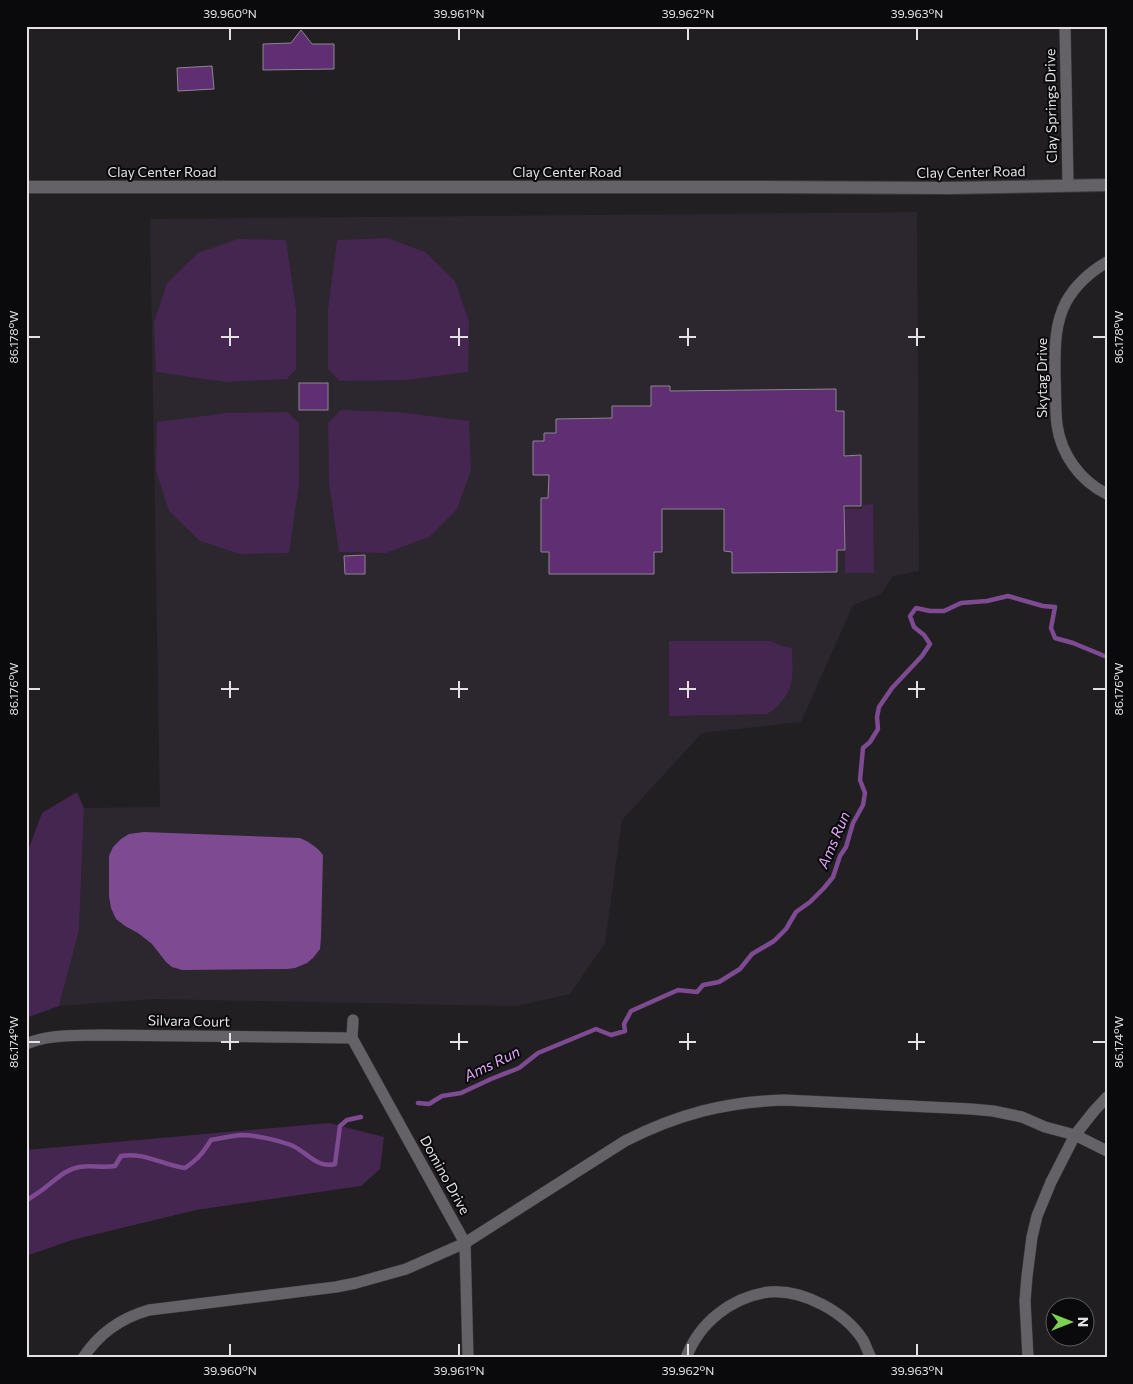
<svg xmlns="http://www.w3.org/2000/svg" width="1133" height="1384" font-family="Commissioner,sans-serif">
<style>
.built{fill:#2c262f}
.green{fill:#442650}
.water{fill:#7e4a92}
.lines{fill:none;stroke-linecap:round;stroke-linejoin:round}
.stream{stroke:#7e4a92;stroke-width:4.5}
.building{fill:#602e73;stroke:#8b878d}
.street-casing{stroke:#3b393c;stroke-width:12}
.secondary-casing{stroke:#3b393c;stroke-width:14}
.street{stroke:#656267;stroke-width:11}
.secondary{stroke:#656267;stroke-width:12}
.ticks{fill:none;stroke:#e3e1e4;stroke-width:2}
.labels{text-anchor:middle;stroke-width:4;stroke-linejoin:round;paint-order:stroke}
.street-label{font-size:14px;fill:#e3e1e4;stroke:#0a090b}
.water-label{font-size:15px;font-style:italic;fill:#dfa7f6;stroke:#0a090b}
.neatline{fill:none;stroke:#e3e1e4;stroke-width:2}
.ticks-label{font-size:12px;text-anchor:middle;fill:#e3e1e4}
</style>
<rect width="100%" height="100%" fill="#221f23"/>
<!-- built -->
<polygon class="built" points="917,212 919,571 893,576 881,594 853,605 801,722 702,733 622,820 605,943 570,994 516,1006 153,999 59,1006 79,931 84,808 160,807 150,219"/>
<!-- green -->
<g class="green">
<polygon points="387,238 425,252 455,281 469,322 468,372 405,380 340,381 328,369 328,310 337,240"/>
<polygon points="238,239 286,240 296,309 296,369 287,379 226,382 156,372 154,323 167,283 198,253"/>
<polygon points="341,410 397,412 469,421 471,470 457,509 429,537 386,553 339,552 329,483 328,423"/>
<polygon points="287,412 299,423 299,484 289,553 240,554 200,541 169,511 156,471 157,422 227,413"/>
<polygon points="873,504 874,573 845,573 845,509 862,509 862,505"/>
<path d="M669 641H771L782 646 792 648C792 669 796 684 782 701 777 707 774 710 767 714L669 716Z"/>
<polygon points="77,792 84,808 79,931 59,1006 26,1018 26,856 42,813"/>
<polygon points="329,1123 384,1137 380,1169 361,1186 196,1210 72,1240 26,1256 26,1150"/>
</g>
<!-- water -->
<path class="water" d="M144 832 300 838C309 842 316 846 323 855L321 937 320 949 313 958 307 963 295 968 287 969 182 970 172 967 166 962 152 944 138 933 125 926 116 919 111 908 109 896V856L113 847 121 839 129 834Z"/>
<g class="lines">
<!-- stream -->
<g class="stream">
<polyline points="418,1103 429,1104 442,1096 461,1093 491,1079 519,1068 538,1053 596,1029 611,1035 625,1031 624,1024 631,1011 678,990 697,992 703,985 719,982 740,969 752,954 774,941 786,929 796,912 810,902 824,888 833,877 840,856 846,847 853,823 863,805 865,793 860,780 863,748 870,742 878,729 877,717 879,707 892,688 922,656 930,644 924,635 914,627 910,616 916,608 930,611 944,611 961,603 987,601 1008,596 1043,606 1055,607 1051,628 1055,638 1073,643 1107,657"/>
<path d="M26 1201C33 1196 40 1192 46 1187 57 1179 64 1170 79 1167 91 1165 103 1168 115 1166L121 1156C145 1152 162 1165 185 1168 198 1159 203 1153 211 1140 221 1138 231 1136 241 1135 256 1135 277 1140 291 1145 306 1151 317 1169 335 1164L340 1126 347 1120 361 1117"/>
</g>
</g>
<!-- building -->
<g class="building">
<polygon points="301,30 312,44 334,44 334,69 263,70 263,44 291,43"/>
<polygon points="212,66 214,89 178,91 177,68"/>
<rect x="299" y="383" width="29" height="27"/>
<polygon points="651,386 670,386 670,391 836,389 836,411 844,411 844,456 861,455 861,506 844,506 845,550 837,550 837,572 732,573 732,552 724,551 724,509 662,509 662,552 654,552 654,574 549,574 549,552 541,552 541,498 548,498 549,475 533,475 533,441 544,441 544,433 556,433 556,419 612,418 612,406 651,406"/>
<polygon points="365,555 365,574 345,574 344,556"/>
</g>
<g class="lines">
<!-- street casing -->
<g class="street-casing">
<g id="street">
<polyline points="1065,26 1068,185"/>
<path d="M1107 262C1090 272 1076 284 1066 302 1054 325 1055 350 1055 376 1056 392 1055 409 1057 425 1061 454 1080 481 1107 494"/>
<polyline points="353,1020 352,1038 465,1243 468,1358"/>
<path d="M26 1044C49 1034 76 1036 100 1035L352 1038"/>
<path d="M83 1358C99 1333 121 1318 149 1310L336 1287 356 1283 406 1269 465 1243 625 1141C678 1114 725 1102 784 1100L971 1109 993 1111 1022 1117 1045 1127 1075 1135 1107 1151"/>
<path d="M686 1358C699 1323 731 1297 769 1292 803 1289 845 1312 863 1340 866 1346 868 1352 871 1358"/>
<polyline points="1028,1358 1025,1301 1027,1276 1032,1237 1037,1216 1051,1182 1075,1135 1094,1111 1107,1097"/>
</g>
</g>
<!-- secondary casing -->
<g class="secondary-casing">
<polyline id="secondary" points="26,187 761,187 949,188 1107,185"/>
</g>
<!-- street -->
<use href="#street" class="street"/>
<!-- secondary -->
<use href="#secondary" class="secondary"/>
</g>
<!-- ticks -->
<path class="ticks" d="M230 28V40M459 28V40M688 28V40M917 28V40M230 328V346M459 328V346M688 328V346M917 328V346M28 337H40M221 337H239M450 337H468M679 337H696M908 337H925M1093 337H1106M230 681V698M459 681V698M688 681V698M917 681V698M28 689H40M221 689H239M450 689H468M679 689H696M908 689H925M1093 689H1106M230 1033V1050M459 1033V1050M688 1033V1050M917 1033V1050M28 1042H40M221 1042H239M450 1042H468M679 1042H696M908 1042H925M1093 1042H1106M230 1344V1356M459 1344V1356M688 1344V1356M917 1344V1356"/>
<g class="labels">
<!-- street labels -->
<g class="street-label">
<text transform="translate(1051 106) rotate(-91)" y="5">Clay Springs Drive</text>
<text x="162" y="177">Clay Center Road</text>
<text x="567" y="177">Clay Center Road</text>
<text transform="translate(971 172) rotate(-1)" y="5">Clay Center Road</text>
<text transform="translate(1042 378) rotate(-90)" y="5">Skytag Drive</text>
<text transform="translate(189 1021) rotate(1)" y="5">Silvara Court</text>
<text transform="translate(445 1175) rotate(61)" y="5">Domino Drive</text>
</g>
<!-- water labels -->
<g class="water-label">
<text transform="translate(834 840) rotate(-67)" y="5">Ams Run</text>
<text transform="translate(492 1064) rotate(-26)" y="5">Ams Run</text>
</g>
</g>
<!-- border -->
<rect width="1133" height="1384" fill="none" stroke="#0a090b" stroke-width="55"/>
<!-- north arrow -->
<g transform="translate(1070 1322) rotate(90)"><circle r="24" fill="#0a090b" stroke="#615f62"/>
<path d="M0-4L9 19L0 12L-9 19Z" fill="#7fd052"/>
<text y="-8" font-size="14" font-weight="bold" text-anchor="middle" fill="#e3e1e4">N</text>
</g>
<rect x="28" y="28" width="1078" height="1328" class="neatline"/>
<g class="ticks-label">
<text x="230" y="18">39.960°N</text>
<text x="459" y="18">39.961°N</text>
<text x="688" y="18">39.962°N</text>
<text x="917" y="18">39.963°N</text>
<text transform="translate(1119 337) rotate(-90)" y="4">86.178°W</text>
<text transform="translate(14 337) rotate(-90)" y="4">86.178°W</text>
<text transform="translate(14 689) rotate(-90)" y="4">86.176°W</text>
<text transform="translate(1119 689) rotate(-90)" y="4">86.176°W</text>
<text transform="translate(14 1042) rotate(-90)" y="4">86.174°W</text>
<text transform="translate(1119 1042) rotate(-90)" y="4">86.174°W</text>
<text x="230" y="1375">39.960°N</text>
<text x="459" y="1375">39.961°N</text>
<text x="688" y="1375">39.962°N</text>
<text x="917" y="1375">39.963°N</text>
</g>
</svg>
